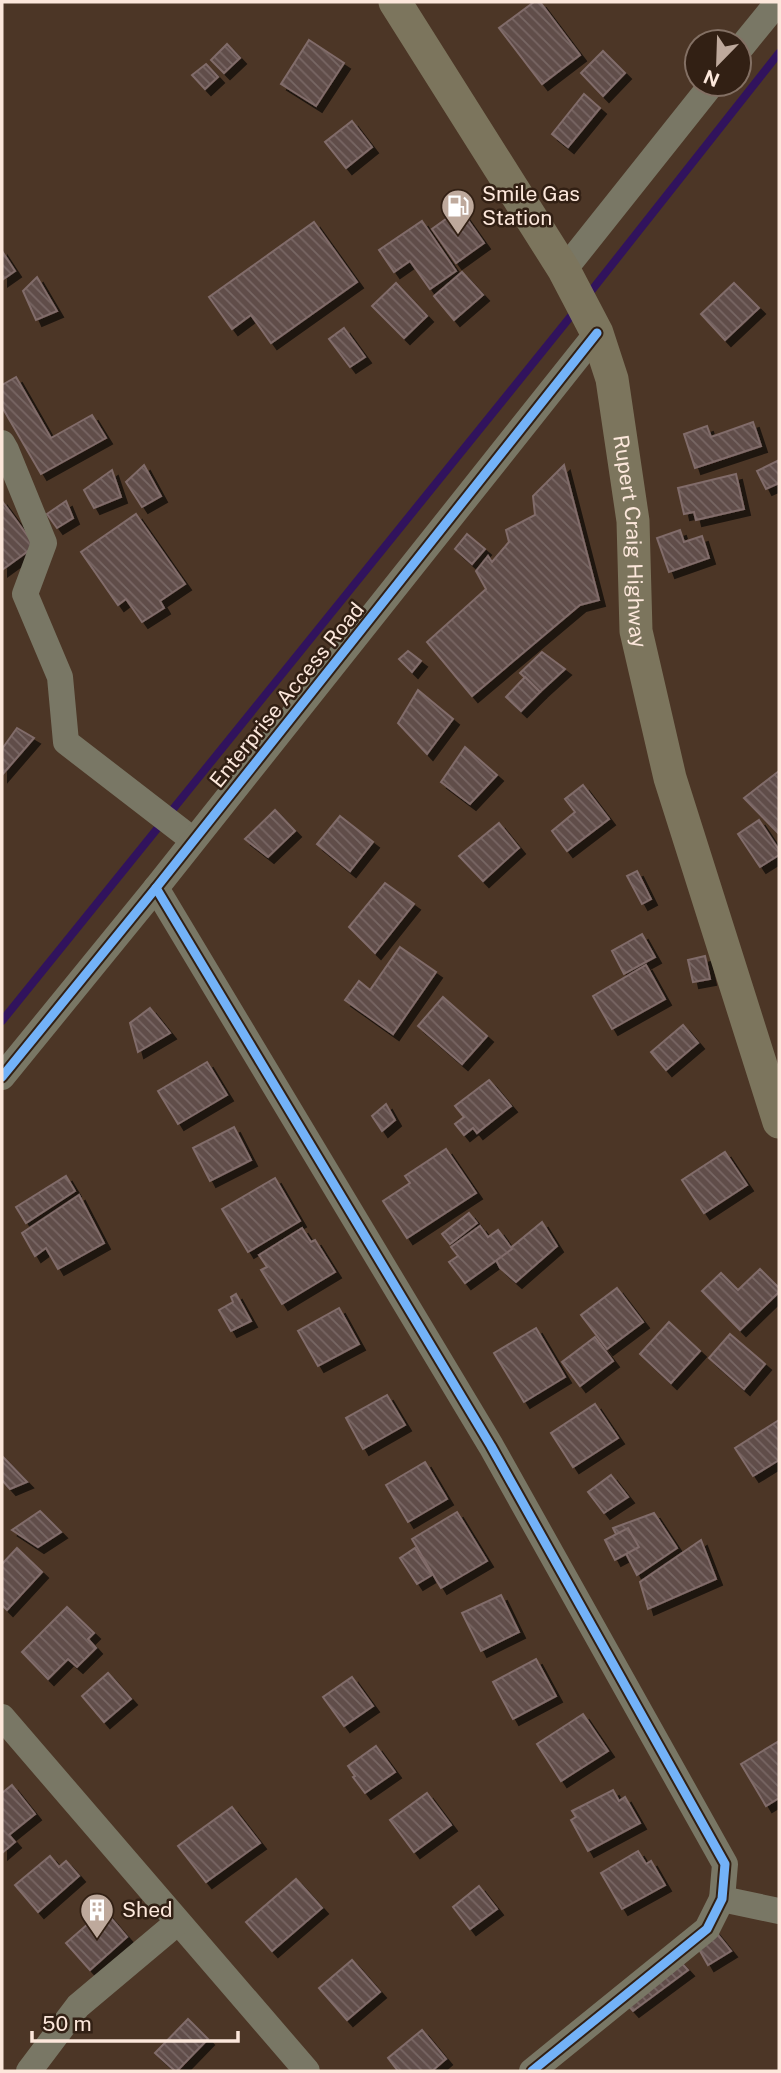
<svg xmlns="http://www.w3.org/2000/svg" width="781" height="2073" font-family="'Public Sans',sans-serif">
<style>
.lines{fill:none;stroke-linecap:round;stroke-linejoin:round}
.stream{stroke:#31135d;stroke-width:8}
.building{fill:url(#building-back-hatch);stroke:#816c6a;stroke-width:2;filter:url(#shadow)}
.minor{stroke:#797765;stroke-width:26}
.major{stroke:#7c755d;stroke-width:33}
.cycleway-casing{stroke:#322014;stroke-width:13}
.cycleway{stroke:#73b2f8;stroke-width:9}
.labels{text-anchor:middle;stroke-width:5;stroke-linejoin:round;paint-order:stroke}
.poi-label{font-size:21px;fill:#fce7db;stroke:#322014;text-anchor:start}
.street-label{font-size:21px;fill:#fce7db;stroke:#322014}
</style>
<defs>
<pattern id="building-back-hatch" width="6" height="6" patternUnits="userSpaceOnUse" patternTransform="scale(1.75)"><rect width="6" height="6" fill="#604d4a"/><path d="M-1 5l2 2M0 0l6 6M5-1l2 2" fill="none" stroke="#786764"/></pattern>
<filter id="shadow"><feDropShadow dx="6" dy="6" stdDeviation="0" flood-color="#0009"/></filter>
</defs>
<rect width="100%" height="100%" fill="#4c3626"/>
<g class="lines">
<!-- stream -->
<g class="stream">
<polyline points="588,295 779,53"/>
<polyline points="2,1021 575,311"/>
</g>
</g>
<!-- building -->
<g class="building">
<polygon points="534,2 540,2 580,55 542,84 499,28"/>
<polygon points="309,40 344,63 316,106 281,84"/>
<polygon points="227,44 240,58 224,73 211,60"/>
<polygon points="603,51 625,73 603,96 581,73"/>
<polygon points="206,64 218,77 205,89 192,75"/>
<polygon points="584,94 600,108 568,147 552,134"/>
<polygon points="352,121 372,147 346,168 325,142"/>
<polygon points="460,209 484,243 456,263 432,229"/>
<polygon points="422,221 456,271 430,289 410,261 394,272 379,250"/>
<polygon points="314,222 357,282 271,343 251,315 232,329 209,297"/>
<polygon points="2,251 15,271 2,280"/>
<polygon points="462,272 483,295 454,320 434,296"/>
<polygon points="37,277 57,311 36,320 23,291"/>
<polygon points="396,283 427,316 404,338 372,306"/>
<polygon points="734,283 759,308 725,340 701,314"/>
<polygon points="344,328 365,357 350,367 329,339"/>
<polygon points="16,377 51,438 92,415 106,438 41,474 2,407 2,385"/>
<polygon points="753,422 761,446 695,468 684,434 707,426 711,437"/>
<polygon points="779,460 779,483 766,489 757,471"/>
<polygon points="144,465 161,496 142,507 126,482"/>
<polygon points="564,465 599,600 580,605 472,696 427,642 486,589 476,571 488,556 492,562 509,542 506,530 535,515 533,496"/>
<polygon points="112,470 121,497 94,508 84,490"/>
<polygon points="736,474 744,509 696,520 694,512 684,514 678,488"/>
<polygon points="2,501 35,546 2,570"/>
<polygon points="66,501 73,518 57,528 47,514"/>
<polygon points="136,514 185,584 160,601 164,608 142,622 126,599 118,605 81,552"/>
<polygon points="680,530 684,542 702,536 709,558 669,572 657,538"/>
<polygon points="467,534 485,549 472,564 455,549"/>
<polygon points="408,651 421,661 412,672 399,659"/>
<polygon points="542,652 565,669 540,692 520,673"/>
<polygon points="525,677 540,692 521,711 506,697"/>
<polygon points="418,690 453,719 427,754 398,723"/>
<polygon points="17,728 34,738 2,775 2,749"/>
<polygon points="465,747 497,775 470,804 441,782"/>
<polygon points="779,771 779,834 744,798"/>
<polygon points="583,785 609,819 567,851 552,831 575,812 565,799"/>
<polygon points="275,810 295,831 268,857 245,839"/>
<polygon points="340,816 373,842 350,871 317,844"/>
<polygon points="759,820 779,850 779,855 760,867 738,834"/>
<polygon points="499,823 519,848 483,881 459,856"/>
<polygon points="637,871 651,899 642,904 627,876"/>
<polygon points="385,883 414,904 375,953 349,927"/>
<polygon points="642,934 655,957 624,974 612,951"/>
<polygon points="400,947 436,972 393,1034 345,1000 359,981 370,990"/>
<polygon points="705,956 710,979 693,982 688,960"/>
<polygon points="646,965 665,999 612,1029 593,996"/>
<polygon points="443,997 487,1036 462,1064 418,1026"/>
<polygon points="150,1008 170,1033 138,1052 130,1023"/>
<polygon points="683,1025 698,1043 666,1070 651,1052"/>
<polygon points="207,1062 227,1095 178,1124 158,1091"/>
<polygon points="489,1080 511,1106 477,1133 473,1128 464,1135 455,1124 464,1117 455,1106"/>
<polygon points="386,1104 395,1120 382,1131 372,1116"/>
<polygon points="234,1127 251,1160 210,1181 193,1148"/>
<polygon points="446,1149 476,1193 407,1238 383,1201 410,1183 405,1176"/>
<polygon points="725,1152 747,1185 704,1213 682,1180"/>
<polygon points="66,1176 75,1191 26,1223 16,1207"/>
<polygon points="275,1178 300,1221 248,1252 222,1209"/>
<polygon points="79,1195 104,1243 58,1269 46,1248 35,1256 22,1233"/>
<polygon points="469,1213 477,1223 450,1244 442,1234"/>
<polygon points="542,1222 557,1246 516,1282 500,1268 496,1260"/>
<polygon points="480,1226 488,1237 498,1230 512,1249 465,1283 449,1262 458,1256 451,1247"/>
<polygon points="302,1228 311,1242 315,1240 335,1272 282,1304 261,1270 267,1267 259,1255"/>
<polygon points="760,1269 779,1288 779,1292 740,1330 702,1291 721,1273 738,1290"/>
<polygon points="617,1288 643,1322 607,1349 581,1315"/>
<polygon points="236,1294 251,1321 231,1331 219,1310 233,1302 231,1297"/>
<polygon points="339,1308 359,1344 318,1366 298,1331"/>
<polygon points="669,1322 700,1351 671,1383 640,1354"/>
<polygon points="536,1328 565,1377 524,1402 494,1353"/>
<polygon points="730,1334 765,1364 744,1389 709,1358"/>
<polygon points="595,1337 613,1361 580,1386 562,1362"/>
<polygon points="387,1395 405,1425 363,1449 346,1418"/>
<polygon points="595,1404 618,1438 573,1467 551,1433"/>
<polygon points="779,1420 779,1460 753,1476 735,1448"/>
<polygon points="2,1456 27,1482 10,1489 2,1480"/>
<polygon points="425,1462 447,1499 408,1522 386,1485"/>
<polygon points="611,1475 628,1497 604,1513 588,1492"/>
<polygon points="40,1511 61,1532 38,1547 12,1530"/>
<polygon points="457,1512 487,1561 441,1588 412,1539"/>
<polygon points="654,1513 677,1548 637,1575 613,1528"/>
<polygon points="628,1528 639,1547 615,1560 605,1540"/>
<polygon points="701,1540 716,1579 648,1609 640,1582"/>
<polygon points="17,1548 42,1572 7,1610 2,1605 2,1564"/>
<polygon points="415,1548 432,1575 417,1584 400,1558"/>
<polygon points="501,1595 519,1632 481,1651 462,1613"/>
<polygon points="67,1607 94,1633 88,1639 96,1648 77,1667 68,1659 48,1679 22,1652"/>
<polygon points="536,1659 556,1696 513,1719 493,1682"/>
<polygon points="108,1673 131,1699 104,1722 82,1696"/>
<polygon points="352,1677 373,1706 344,1726 323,1697"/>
<polygon points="583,1714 608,1751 561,1781 537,1744"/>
<polygon points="779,1741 779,1798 766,1806 741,1764"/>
<polygon points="376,1746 395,1772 365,1793 353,1777 355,1776 348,1766"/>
<polygon points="12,1785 35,1814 9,1835 15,1842 2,1853 2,1793"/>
<polygon points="613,1790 619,1801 625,1797 640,1823 588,1851 571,1820 576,1817 572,1811"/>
<polygon points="427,1793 451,1825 414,1852 390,1820"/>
<polygon points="232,1807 260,1843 206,1882 178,1846"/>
<polygon points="638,1851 646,1864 651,1861 665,1885 622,1909 601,1873"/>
<polygon points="50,1856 59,1867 66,1861 79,1876 38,1912 15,1885"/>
<polygon points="296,1879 322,1908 272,1951 246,1922"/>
<polygon points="479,1886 497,1909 470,1929 453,1907"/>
<polygon points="104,1910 127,1937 90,1970 66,1943"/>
<polygon points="714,1930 731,1951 708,1965 696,1944"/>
<polygon points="676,1957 688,1970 633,2011 625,2002"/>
<polygon points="352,1960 380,1992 347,2020 319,1988"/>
<polygon points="188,2019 208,2039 177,2071 175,2071 155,2053"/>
<polygon points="422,2030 446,2059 432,2071 398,2071 388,2058"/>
</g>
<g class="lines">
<!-- minor -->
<g class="minor">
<polyline points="739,50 778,2"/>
<polyline points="564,270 712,84"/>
<polyline points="2,443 6,450 44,543 25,594 60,677 66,742 193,840"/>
<polyline points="156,888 491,1446 725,1864 722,1899 707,1929 532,2071"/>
<polyline points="2,1077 156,888 597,333"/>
<polyline points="2,1717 307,2071"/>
<polyline points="722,1899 779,1911"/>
<polyline points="29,2071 78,2006 178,1922"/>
</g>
<!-- major -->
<path class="major" id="s1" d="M395 2 564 270 597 333 612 379 633 521 636 631 670 778 779 1122"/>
<!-- cycleway casing -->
<g class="cycleway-casing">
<g id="cycleway">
<polyline points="156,888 491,1446 725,1864 722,1899 707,1929 532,2071"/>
<polyline points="2,1077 156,888 597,333"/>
</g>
</g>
<!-- cycleway -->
<use href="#cycleway" class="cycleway"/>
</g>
<!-- icons -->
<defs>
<g id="fuel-pin" transform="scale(1.75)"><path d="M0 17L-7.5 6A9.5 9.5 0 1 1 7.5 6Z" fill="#bea99c" stroke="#322014"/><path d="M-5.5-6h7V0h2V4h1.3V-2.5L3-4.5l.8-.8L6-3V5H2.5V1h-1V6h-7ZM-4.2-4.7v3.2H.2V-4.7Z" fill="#fff"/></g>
<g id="building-pin" transform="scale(1.75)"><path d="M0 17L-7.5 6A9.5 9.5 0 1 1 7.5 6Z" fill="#bea99c" stroke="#322014"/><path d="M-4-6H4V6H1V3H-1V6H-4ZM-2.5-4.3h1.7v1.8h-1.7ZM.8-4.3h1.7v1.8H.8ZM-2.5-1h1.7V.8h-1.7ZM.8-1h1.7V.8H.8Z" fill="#fff"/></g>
</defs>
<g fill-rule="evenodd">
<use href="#fuel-pin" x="458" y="206"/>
<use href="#building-pin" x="97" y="1910"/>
</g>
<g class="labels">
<!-- poi labels -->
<g class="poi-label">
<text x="482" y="201">Smile Gas<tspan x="482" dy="24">Station</tspan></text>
<text x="122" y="1917">Shed</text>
</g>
<!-- street labels -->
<g class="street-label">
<text dy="7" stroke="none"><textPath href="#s1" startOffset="600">Rupert Craig Highway</textPath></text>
<text transform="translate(287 695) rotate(-51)" y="7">Enterprise Access Road</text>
</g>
</g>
<!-- border -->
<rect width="781" height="2073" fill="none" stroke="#fce7db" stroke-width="7"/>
<!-- north arrow -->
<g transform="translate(718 63) rotate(203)"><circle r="33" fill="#322014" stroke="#837064" stroke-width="2"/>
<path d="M0-5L12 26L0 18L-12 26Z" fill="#bea99c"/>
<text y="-10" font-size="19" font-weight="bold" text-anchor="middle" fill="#fce7db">N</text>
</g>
<!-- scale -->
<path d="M32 2031v10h206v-10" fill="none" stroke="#fce7db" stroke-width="3.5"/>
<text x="42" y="2031" font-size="21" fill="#fce7db" stroke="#322014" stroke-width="5" paint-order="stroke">50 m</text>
</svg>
